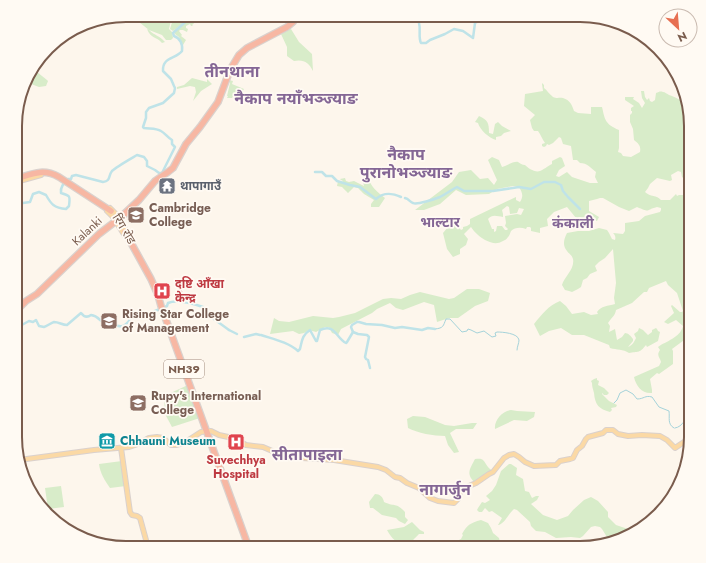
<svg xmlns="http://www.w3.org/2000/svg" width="706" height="563" font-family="Jost,'Noto Sans Devanagari',sans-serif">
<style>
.green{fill:#d8ecc9;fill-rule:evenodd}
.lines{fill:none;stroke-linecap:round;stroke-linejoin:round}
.stream{stroke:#a5d3da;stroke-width:1}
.river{stroke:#bfe3e8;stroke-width:2.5}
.major-casing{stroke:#dad1cd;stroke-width:6}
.highway-casing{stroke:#dad1cd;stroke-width:8}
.major{stroke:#fbd9a5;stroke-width:4}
.highway{stroke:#f7b7a3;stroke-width:5.5}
.labels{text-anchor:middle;stroke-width:3.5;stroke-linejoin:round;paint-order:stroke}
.shield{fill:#fffaf3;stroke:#a28b7f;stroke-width:1}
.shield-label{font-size:11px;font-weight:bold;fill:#7a5c4d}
.worship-label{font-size:12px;font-weight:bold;fill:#5b616d;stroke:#fffaf3;text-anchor:start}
.education-label{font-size:12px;font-weight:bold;fill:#785e54;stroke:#fffaf3;text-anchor:start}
.street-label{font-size:12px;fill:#7a5c4d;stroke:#fffaf3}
.health-label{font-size:12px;font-weight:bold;fill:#be3a42;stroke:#fffaf3;text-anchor:start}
.culture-label{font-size:12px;font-weight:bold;fill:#0d838f;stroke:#fffaf3;text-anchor:start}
.quarter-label{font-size:14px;font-weight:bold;fill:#846695;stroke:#fffaf3}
.district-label{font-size:16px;font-weight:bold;fill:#846695;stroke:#fffaf3}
.rim{fill:none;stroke:#7a5c4d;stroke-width:2}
</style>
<rect width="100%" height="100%" fill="#fdf6ec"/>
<!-- green -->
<g class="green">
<polygon points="179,15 201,15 200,17 202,18 201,19 200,18 192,25 193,26 191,26 190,24 186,26 186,28 188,29 187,32 183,30 180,30 179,31 182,35 181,36 186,40 183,45 179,37 175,34 174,31 185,23 194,17 193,17 183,23 173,31 170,29 173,19"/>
<path d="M167 16H172L169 29 172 32 173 38 171 40H166L162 35 149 30C155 36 159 35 165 42L162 43C156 36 151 39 147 29L149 30 139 22 142 19 147 20 150 17 152 19 154 18 157 20 161 17Z"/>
<path d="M291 29 299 42 312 54 313 71C309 63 304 59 294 61L287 56V47L281 34Z"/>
<polygon points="37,72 47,80 48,81 46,86 39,87 31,84 25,85 28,75"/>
<polygon points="192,78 207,82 207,79 212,84 201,91 193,101 196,92 195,87 190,86 177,89 177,87 184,85"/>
<polygon points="229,80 233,81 232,84 244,89 242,92 243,94 242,96 234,95 232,98 227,98 228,96 227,96 230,83 229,81"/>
<path d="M542 83 544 85V88C547 90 549 94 553 97 558 99 559 97 563 98 570 100 572 105 574 111L578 113 591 114V107H602C605 120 605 124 619 130V148L618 152 621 153 623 156 631 157 640 152C641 146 639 144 634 140L633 129 630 122V115L632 113V111H631V108L634 106 625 100V97H634L633 99 639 103 642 108 645 103 642 98 641 91H644L645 97 647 100 649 98 650 101 652 102 655 100 656 93C659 92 660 91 663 92 665 92 667 94 669 95 675 97 682 100 686 105L691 126V335L672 349 673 351V364L659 374 657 373 650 379 652 390V393C642 394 636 386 634 377L659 366 661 362C660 357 656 356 660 350L658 347C666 341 680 338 683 326L676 320 668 324 664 322 674 313 671 306 672 305 680 312H682L683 311 677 293 668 285 666 281 649 288 647 292H644L632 303 616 310C615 316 612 317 608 323L610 326 609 332 615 329 617 340 622 337 625 333C628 333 631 336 633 339V341L628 347C633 345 634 342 636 338L634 334 638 331 639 328 643 330 648 335 652 332V330L656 328 657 329 658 331 660 332 658 341 647 347 646 345C639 354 638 351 629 353 623 349 617 350 610 348L609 345 584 335H572L561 328 549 331 540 336 534 324C542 314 548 306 560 301L566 306 572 314 584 312 591 315 598 314 597 312C601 306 608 306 615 304L614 298 616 283 613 249 605 258 599 262 595 266 597 271 590 274 587 278 583 280 581 287 578 289 572 292 569 291 565 290 562 285C564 277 575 269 573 259 572 255 569 254 567 251 562 245 564 239 567 233L578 231H589L599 228 607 230 609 233 612 239 615 240C616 237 615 235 613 233L623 234 625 231V223L639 221 645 216 660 212 661 210V208L657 207C645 210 651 213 637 207L629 211 619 207 603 198H600L597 199 589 201V211L599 217 597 221 590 219 579 225 576 218 567 207 554 212 547 219 548 226 540 228V233L531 231V228L530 227H527L526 229C521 227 515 227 511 231 510 233 510 235 508 237 507 239 505 240 503 241 496 245 492 243 485 240 480 237 474 232 471 227L464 234 468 239 466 245 460 249V254L453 257 447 249 443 233 448 227V223L456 221 458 226 461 230 463 229V227L467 226 470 224V219L516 197V200L520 202C524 196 522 192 519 187L513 186 497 189 489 194 466 195 456 190 440 204 424 210H415L452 182 459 172 471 170 480 179 488 178 494 185 497 180 488 160 492 157 499 160 502 167C506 166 514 161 518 162 520 163 522 165 525 165 528 168 535 173 540 171 543 170 548 166 552 164V161L560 157 562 158 565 166 559 170 556 176 559 177 567 172 572 177 590 183H598L595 177 596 172C591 168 587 163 580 163L577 160H573L571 146 563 144 561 138 559 137 553 143 549 145 547 144 546 146 544 147 542 146V144L545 143C542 139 541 135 538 131H534L532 128 530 120 535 115 524 106 525 94 543 91 542 84ZM678 171 681 172 682 177 691 185V191L687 195H679L677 196 676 194 670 200H661C657 195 650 197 645 192L648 188 650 184 657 178 670 181 672 180 671 175ZM507 206 509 207 510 214 517 213 519 208 524 209 521 215 517 214 505 216 506 223 505 226 508 229 507 230H505L502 226H497L496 231 494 232V229H492L488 219C492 214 497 216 503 217V214L502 210Z"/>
<path d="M479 116C488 120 489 123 489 133L493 134 495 124 498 122 502 126 511 131 504 133 501 136 496 137V140C489 138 480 130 478 123L475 122Z"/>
<path d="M364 176 368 177C371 187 377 192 385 198L379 207H371V204L374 200 364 194 358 188 354 187 348 193 342 187 337 186 338 181 342 182 343 181 341 180 340 179 345 178 346 181 349 182 354 181 364 186 363 182 361 180Z"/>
<polygon points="467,289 479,289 490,293 488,301 475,306 458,318 449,318 437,322 434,305 424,302 403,310 396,308 390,303 377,309 372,313 341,329 338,335 332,333 329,327 325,327 316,332 309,330 304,333 299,334 293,331 270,334 274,318 279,321 289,322 313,316 333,318 339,317 355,313 383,299 391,298 401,299 410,295 420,292 449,299 454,298"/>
<path d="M597 378V380L599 381 598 385 604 388 609 393 607 395H604L602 393V394L609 401 617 405 616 407 611 408 612 410 610 412C599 409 595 405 594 393 593 389 592 387 592 383L591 381 594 379Z"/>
<polygon points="188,385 200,418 172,427 165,414 164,396"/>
<path d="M511 410 517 411 535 412 534 417 527 421 514 420 495 429C494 420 502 411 511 410Z"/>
<path d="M413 416 425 417 445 425 454 426 472 423H477L473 429H456L450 433 459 452 454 453 448 445 445 436C434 436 417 433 408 428L407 419Z"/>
<path d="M475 459C484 458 483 460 488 467 489 468 491 470 492 471L474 482C466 473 470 469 475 459Z"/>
<path d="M122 461 126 486 110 488C105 481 100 473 99 464Z"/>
<path d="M509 464H511L517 468 516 475 523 479 525 491 529 492 532 498 536 496H539L537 500 531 504 543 515 557 520 568 516 573 510 584 500 591 497 598 501 608 512V517L616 525 634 531 633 532 623 539 610 542 602 529 600 527 595 526 591 527 583 536 580 538 571 537 556 538 545 532 536 531 531 526 530 522 517 510 514 509C508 514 506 522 499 525H498L502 518 492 511 489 512 485 508 482 512H479L477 510 478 508 482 502 485 503 490 500 486 496 492 491 496 485 501 471Z"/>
<polygon points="61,486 64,507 48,509 45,488"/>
<path d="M375 494C380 494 383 497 384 502 394 507 396 502 405 512V517L408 520 405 524 399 521 396 518 382 515 373 508H370L369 502Z"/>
<path d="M481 520 488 523 491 528 493 533 499 538 500 542 495 548H453L457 541 461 539 463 535 462 534C467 525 470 523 481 520Z"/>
<path d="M412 522 420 530 424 532V534H419L413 540 409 542 407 545C397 544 392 539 387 530L404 527Z"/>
</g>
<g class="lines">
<!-- stream -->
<g class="stream">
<path d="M435 329C444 328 443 326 446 319H450L462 332 467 331 468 329 471 330 477 333 484 331 492 337 496 336 495 333 497 332C502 332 518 333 519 340 519 343 517 347 517 350"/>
<path d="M614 403 617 400 620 393 626 390 633 394 637 399C644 399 645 395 652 397L659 407 669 411C670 418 667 424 674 428"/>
<path d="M675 428C683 427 686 417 691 412"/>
</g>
<!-- river -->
<g class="river">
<path d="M420 15V21L419 23C421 30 418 37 421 43H426L430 40 445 34 454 29 463 31 473 38 475 23 479 21 480 15"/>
<polyline points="511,15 512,17 517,15"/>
<polyline points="585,15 587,16 591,16"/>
<path d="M315 172H322L326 176H332L337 181 350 185 360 187 376 199C384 192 392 193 401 197"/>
<path d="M405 198C409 199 410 202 413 203 417 205 435 199 440 197 446 194 451 190 457 187L464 191H493L519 187 531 189 544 182H555L561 185 563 191 568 197 580 209"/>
<path d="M16 204 30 202 33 194 39 192 46 195C51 204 54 208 66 209L69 206C70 196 71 196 61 193 60 187 64 183 68 179H71L72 176 76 175 103 182C111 181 108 176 112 171 116 167 132 158 137 155L144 157 147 161V166L155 170 159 173H162L175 147 172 144V140C167 137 165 133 161 131 156 128 149 129 144 128L143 127 146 118V112L149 108 163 103 174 93 175 88 174 86 171 79 163 71C162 57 176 59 182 51 183 44 180 38 174 36L173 33 184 23 193 17 194 15"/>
<path d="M16 326 18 325 20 326 29 321 33 322 36 320 39 326 44 327C47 326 51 323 54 322 59 322 62 325 67 325L81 313C84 317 87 318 91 315 99 316 100 322 105 323 107 324 110 324 112 324 120 327 123 328 129 321L130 316 132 313 134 312 142 318 148 317 155 311 167 306 168 303C177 299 194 304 203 307L207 314 229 330"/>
<polyline points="229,330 237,334"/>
<polyline points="353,332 351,327 352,325 357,322 359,322 366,324 382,325 395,328 402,327 422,330 428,328 435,329"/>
<path d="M261 335C273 339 288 342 298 351L300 349C302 341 302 335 310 330L316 341H317L320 330C335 323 336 338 346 343L347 342 353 332 358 334 367 335 369 337 365 357 366 359 368 360 370 368"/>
<polyline points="244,337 256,334 260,335"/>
</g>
<!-- major casing -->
<g class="major-casing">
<g id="major">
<polyline points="16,182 41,175"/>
<polyline points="110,208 118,216 128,233"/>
<polyline points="107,211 113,217 125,236"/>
<polyline points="121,448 130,512 132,515 137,516 140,518 146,540 147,548"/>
<polyline points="19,460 94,450 129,447 138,444 149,438 157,437 163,438 171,445 176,445 184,443 201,432 211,431 219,435 233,438 246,445 263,447 286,457 334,460 378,467 386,470 395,477 400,478 407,483 419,488 430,498 438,501 454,503 458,499 460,492 462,489 476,483 489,474 493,472 504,458 509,455 514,454 519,457 525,462 534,466 556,465 560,461 570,459 573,458 577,450 582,446 586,439 588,437 603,433 606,430 613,430 618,434 628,436 642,435 660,436 667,440 675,448 684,442 691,439"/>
</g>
</g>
<!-- highway casing -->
<g class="highway-casing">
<g id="highway">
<path d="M16 179C32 174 43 168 59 177L111 211"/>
<polyline points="122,216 139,200 155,181 168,172 173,168 186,144 200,127 218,102 230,70 239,55 247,48 287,27 293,22 298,15"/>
<polyline points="125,232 151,279 158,295 161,306 249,548"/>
<polyline points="16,310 19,308 26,301 37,294 99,234 125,214"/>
</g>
</g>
<!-- major -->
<use href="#major" class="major"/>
<!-- highway -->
<use href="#highway" class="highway"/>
</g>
<!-- icons -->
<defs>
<g id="temple-square" transform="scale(0.9)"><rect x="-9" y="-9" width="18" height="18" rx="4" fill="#6b7280" stroke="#fffaf3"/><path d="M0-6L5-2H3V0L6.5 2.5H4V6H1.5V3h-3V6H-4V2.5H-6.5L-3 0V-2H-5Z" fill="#fff"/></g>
<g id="university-square" transform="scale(0.9)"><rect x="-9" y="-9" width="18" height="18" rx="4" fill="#8d6e63" stroke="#fffaf3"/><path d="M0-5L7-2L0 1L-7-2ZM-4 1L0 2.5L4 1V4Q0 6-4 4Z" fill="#fff"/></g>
<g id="hospital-square" transform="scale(0.9)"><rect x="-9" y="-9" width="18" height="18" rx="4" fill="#e0444e" stroke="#fffaf3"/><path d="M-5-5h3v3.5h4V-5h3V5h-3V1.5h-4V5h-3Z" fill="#fff"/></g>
<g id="museum-square" transform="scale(0.9)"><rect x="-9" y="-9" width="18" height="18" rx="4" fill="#0f9aa8" stroke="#fffaf3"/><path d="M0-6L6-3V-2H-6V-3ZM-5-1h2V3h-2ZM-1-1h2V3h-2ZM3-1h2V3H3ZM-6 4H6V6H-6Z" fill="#fff"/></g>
</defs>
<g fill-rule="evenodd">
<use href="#temple-square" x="167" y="186"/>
<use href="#university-square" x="136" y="215"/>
<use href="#hospital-square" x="162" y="291"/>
<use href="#university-square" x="109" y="321"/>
<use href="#university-square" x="138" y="403"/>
<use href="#museum-square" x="107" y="441"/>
<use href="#hospital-square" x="236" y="442"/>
</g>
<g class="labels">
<!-- shield labels -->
<rect class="shield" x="164" y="360" width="40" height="18" rx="3"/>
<g class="shield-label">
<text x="184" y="373">NH39</text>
</g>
<!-- worship labels -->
<g class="worship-label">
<text x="180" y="190">थापागाउँ</text>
</g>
<!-- education labels -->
<g class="education-label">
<text x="149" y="212">Cambridge<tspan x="149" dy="14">College</tspan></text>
<text x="122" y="318">Rising Star College<tspan x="122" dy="14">of Management</tspan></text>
<text x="151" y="400">Rupy's International<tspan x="151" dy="14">College</tspan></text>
</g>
<!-- street labels -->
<g class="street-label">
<text transform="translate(124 229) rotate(59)" y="4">रिंग रोड</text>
<text transform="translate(87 231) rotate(-43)" y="4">Kalanki</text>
</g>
<!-- health labels -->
<g class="health-label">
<text x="175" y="288">द्ष्टि आँखा<tspan x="175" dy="14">केन्द्र</tspan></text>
<text x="236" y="464" text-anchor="middle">Suvechhya<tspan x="236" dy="14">Hospital</tspan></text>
</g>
<!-- culture labels -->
<g class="culture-label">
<text x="120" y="445">Chhauni Museum</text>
</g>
<!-- quarter labels -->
<g class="quarter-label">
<text x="440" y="227">भाल्टार</text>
<text x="573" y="228">कंकाली</text>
</g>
<!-- district labels -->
<g class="district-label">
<text x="232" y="77">तीनथाना</text>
<text x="296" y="104">नैकाप नयाँभञ्ज्याङ</text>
<text x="406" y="160">नैकाप<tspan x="406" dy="18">पुरानोभञ्ज्याङ</tspan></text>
<text x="307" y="460">सीतापाइला</text>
<text x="445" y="495">नागार्जुन</text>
</g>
</g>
<!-- crop -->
<path d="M0 0H706V563H0ZM126 22H580A104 104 0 0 1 684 126V437A104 104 0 0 1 580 541H126A104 104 0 0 1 22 437V126A104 104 0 0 1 126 22Z" fill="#fffaf3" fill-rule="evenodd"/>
<path class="rim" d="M126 22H580A104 104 0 0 1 684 126V437A104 104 0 0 1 580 541H126A104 104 0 0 1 22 437V126A104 104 0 0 1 126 22Z"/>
<!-- north arrow -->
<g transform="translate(678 28) rotate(154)"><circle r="19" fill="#fffaf3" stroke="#cabbb1"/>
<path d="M0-3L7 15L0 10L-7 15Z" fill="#e76f51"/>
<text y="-6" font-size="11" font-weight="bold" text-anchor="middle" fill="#7a5c4d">N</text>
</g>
</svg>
